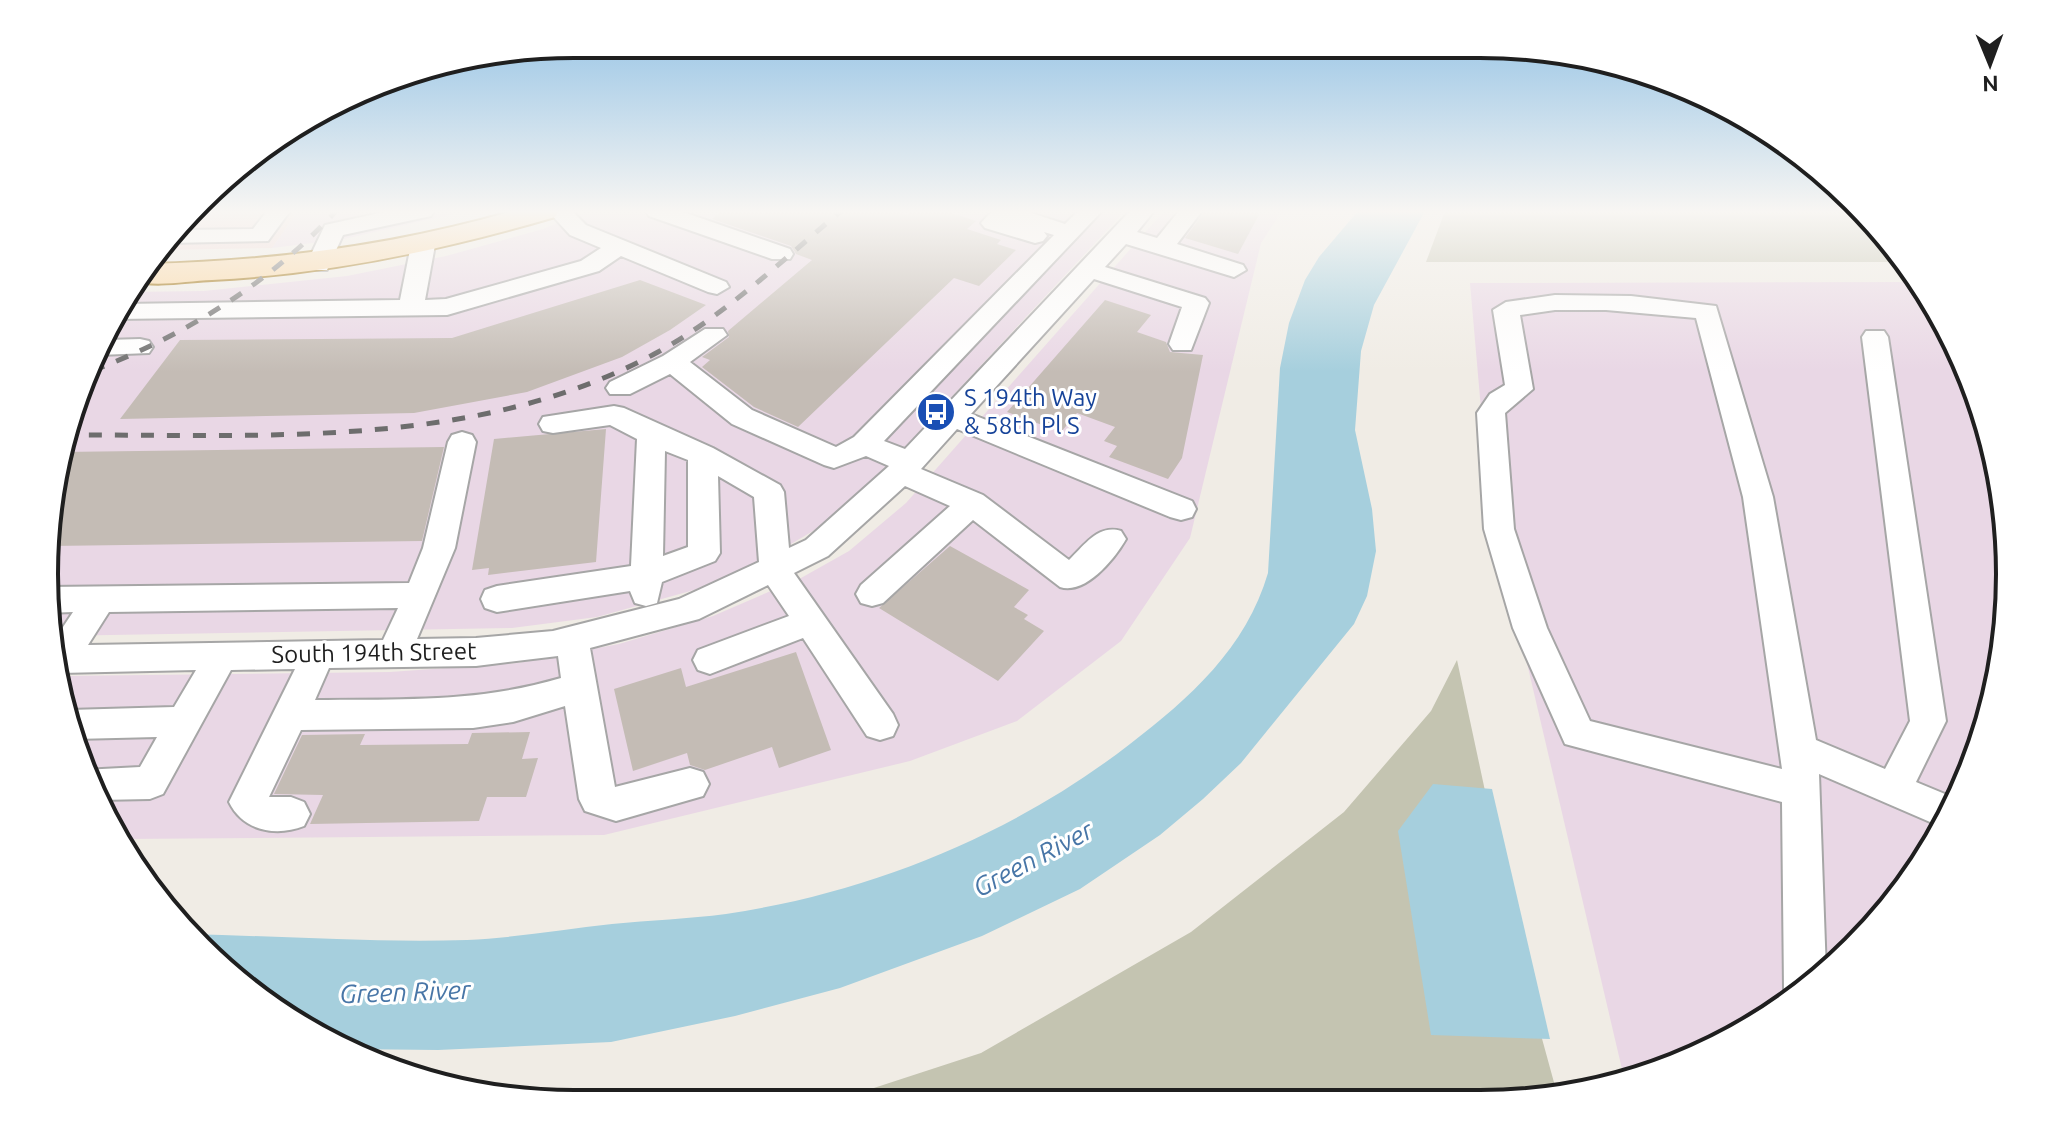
<svg xmlns="http://www.w3.org/2000/svg" width="2054" height="1148" font-family="Ubuntu,sans-serif">
<style>
.commercial{fill:#f0d6d5}
.industrial{fill:#e9d7e5}
.construction{fill:#c4c4b1}
.water{fill:#a6cfdd}
.building{fill:#c4bcb5}
.lines{fill:none;stroke-linecap:round;stroke-linejoin:round}
.minor-casing{stroke:#a6a6a6;stroke-width:4}
.major-casing{stroke:#996a01;stroke-width:4}
.minor{fill:#fff;fill-rule:evenodd}
.major{fill:#fbd69f;fill-rule:evenodd}
.rail{stroke:#6d6d6d;stroke-width:5;stroke-dasharray:13 13;stroke-linecap:butt}
.labels{text-anchor:middle;stroke-width:6;stroke-linejoin:round;paint-order:stroke}
.transit-label{font-size:24px;fill:#164399;stroke:#fff;text-anchor:start}
.street-label{font-size:24px;fill:#1f1f1f;stroke:#fff}
.water-label{font-size:26px;font-style:italic;fill:#4876a7;stroke:#fff}
.rim{fill:none;stroke:#1f1f1f;stroke-width:4}
</style>
<rect width="100%" height="100%" fill="#f0ece5"/>
<!-- commercial -->
<polygon class="commercial" points="197,211 298,211 272,248 161,250"/>
<!-- industrial -->
<g class="industrial">
<polygon points="298,211 467,211 344,239 272,248"/>
<polygon points="587,211 1125,211 862,493 818,528 764,560 694,590 597,617 512,628 52,636 45,608 62,436 128,292 204,291 347,276 446,256 543,229"/>
<polygon points="1164,211 1282,211 1261,243 1190,538 1121,641 1017,721 910,761 604,835 123,839 84,776 61,676 390,672 518,663 619,644 713,616 801,578 849,551 906,503"/>
<polygon points="1920,282 1956,340 1992,437 2005,518 1988,718 1982,745 1939,839 1855,948 1774,1015 1651,1076 1625,1082 1489,501 1470,283"/>
</g>
<!-- construction -->
<g class="construction">
<polygon points="1445,211 1863,211 1907,262 1426,262"/>
<polygon points="1457,660 1524,973 1558,1097 831,1102 981,1053 1191,932 1344,812 1431,711"/>
</g>
<!-- water -->
<g class="water">
<path d="M1358 211H1425L1374 305 1361 351 1355 430 1372 509 1376 551 1367 596 1354 624 1241 763 1203 799 1160 835 1080 889 982 936 840 988 735 1016 611 1042 438 1050 344 1049 309 1033 188 934C281 936 375 943 467 940 515 938 564 929 612 924 650 920 689 919 726 914 872 892 1014 834 1130 744 1190 698 1246 648 1268 573L1280 368 1289 323 1305 280 1319 257Z"/>
<polygon points="1433,784 1492,789 1550,1039 1431,1035 1398,831"/>
</g>
<!-- building -->
<g class="building">
<polygon points="722,211 896,211 907,215 911,211 946,211 976,221 967,229 1001,240 997,244 1016,250 979,286 954,278 798,427 754,407 702,367 710,360 702,357 729,337 728,331 812,260 796,254 791,246 712,219"/>
<polygon points="1205,211 1261,211 1238,254 1185,238"/>
<polygon points="640,280 706,305 670,330 622,357 527,392 414,413 120,419 180,340 452,338"/>
<polygon points="1105,300 1151,315 1137,332 1166,342 1170,352 1203,355 1182,458 1168,479 1109,457 1117,446 1104,441 1115,427 1077,413 1061,432 1007,412"/>
<polygon points="606,429 596,562 488,575 489,568 472,570 494,439"/>
<polygon points="444,447 422,541 51,546 61,452"/>
<polygon points="950,546 1029,590 1014,607 1028,615 1024,619 1044,631 998,681 879,608"/>
<polygon points="796,652 831,750 779,768 772,747 705,770 690,765 687,753 633,771 614,689 681,668 686,687"/>
<polygon points="530,732 522,759 538,758 526,797 487,797 479,821 310,824 323,795 274,794 302,735 365,734 360,745 468,744 472,733"/>
</g>
<g class="lines">
<!-- minor casing -->
<g class="minor-casing">
<g id="minor">
<polygon points="267,211 290,211 268,241 168,243 180,230 253,229"/>
<polygon points="389,211 434,211 431,216 343,235 327,270 309,270 306,265 325,225"/>
<polygon points="548,211 572,211 586,225 726,282 729,287 717,294 708,292 621,256 599,271 447,315 115,319 122,304 400,300 411,245 423,238 435,245 425,300 446,299 581,261 601,248 570,235"/>
<polygon points="646,211 680,211 790,249 793,254 790,259 772,259 649,216"/>
<path d="M992 211H1025L1065 224 1078 211H1102L884 441 905 449 1130 211H1154L1137 232 1157 238 1179 211H1202L1177 244 1243 265 1246 270 1234 277 1126 244 1105 267 1205 298 1209 303 1191 350H1173L1169 344 1182 307 1094 279 971 414 1192 501 1196 509 1192 517 1181 520 1170 517 957 429 921 469 983 495 1069 560C1085 545 1098 524 1121 531L1126 539C1114 560 1085 595 1060 587L973 520 883 603 872 606 861 603 856 594 861 585 950 506 905 486 828 556 794 573 893 714 898 725 893 736 880 740 867 736 803 638 710 674 698 670 693 660 698 650 789 616 768 585 699 619 590 648 615 787 690 768 703 772 709 784 703 796 616 821 585 811 579 799 565 706 513 722 473 728 301 730 269 797H291L304 802 310 814 304 826C276 837 243 831 229 802L295 669 231 670 163 794 150 799 99 800 83 770 140 767 157 737 75 739 69 710 174 707 196 670 60 673 53 642 73 612 46 613 47 587 409 583 423 548 448 442 452 435 462 432 472 435 476 442 455 548 417 639 476 638 553 631 679 599 759 562 754 497 718 476 720 553 715 561 662 582 657 603 646 606 635 603 630 591 497 612 485 608 481 599 485 590 497 586 631 566 637 439 610 425 553 433 543 431 539 424 543 417 614 406 624 408 713 448 780 485 784 492 789 548 806 540 889 466 866 456 834 468 824 465 732 424 670 374 630 394H610L606 388 610 382 663 356 705 329H723L727 335 690 362 752 410 836 447 854 437 1054 235 1044 232 1047 236 1043 241 1035 243 985 228 981 223ZM665 451 688 460V547L663 556ZM398 608 383 640 88 645 109 612ZM558 656 561 678C476 703 402 699 315 700L329 668 476 666Z"/>
<path d="M1555 295 1631 296 1716 306 1773 497 1816 740 1885 769 1910 721 1862 337 1866 331H1884L1888 337 1946 721 1916 782 1957 799 1944 828 1819 774 1826 973 1789 1002 1784 989 1782 802 1565 744 1513 628 1484 529 1477 413 1490 394 1505 385 1493 310 1506 302ZM1555 310H1606L1696 318 1743 497 1782 769 1590 721 1547 628 1514 529 1505 413 1533 389 1520 315Z"/>
<polygon points="140,339 149,341 153,347 149,353 99,355 106,340"/>
</g>
</g>
<!-- major casing -->
<g class="major-casing">
<path id="major" d="M513 211H559L555 217C443 250 330 274 212 280 188 281 157 287 133 281L148 264C272 261 393 246 513 211Z"/>
</g>
<!-- minor -->
<use href="#minor" class="minor"/>
<!-- major -->
<use href="#major" class="major"/>
<!-- rail -->
<g class="rail">
<path d="M92 371C185 335 268 285 336 211"/>
<path d="M63 435C262 434 477 451 658 352 725 315 783 260 841 211"/>
</g>
</g>
<!-- sky -->
<linearGradient id="sky" x2="0" y2="1"><stop stop-color="#8dbfe4"/><stop offset="0.57" stop-color="#f8f6f3"/><stop offset="1" stop-color="#f8f6f3" stop-opacity="0"/></linearGradient>
<rect width="2054" height="372" fill="url(#sky)"/>
<!-- icons -->
<defs>
<g id="bus-disc" transform="scale(2)"><circle r="9.5" fill="#1a4fb4" stroke="#fff"/><path d="M-5-6H5V4H4V6H2V4H-2V6H-4V4H-5ZM-3.5-4V0h7V-4ZM-3.5 1.2v1.5H-2V1.2ZM2 1.2v1.5H3.5V1.2Z" fill="#fff"/></g>
</defs>
<g fill-rule="evenodd">
<use href="#bus-disc" x="936" y="412"/>
</g>
<g class="labels">
<!-- transit labels -->
<g class="transit-label">
<text x="964" y="406">S 194th Way<tspan x="964" dy="28">&amp; 58th Pl S</tspan></text>
</g>
<!-- street labels -->
<g class="street-label">
<text transform="translate(374 653) rotate(-1)" y="8">South 194th Street</text>
</g>
<!-- water labels -->
<g class="water-label">
<text transform="translate(1033 859) rotate(-28)" y="9">Green River</text>
<text transform="translate(405 992) rotate(-2)" y="9">Green River</text>
</g>
</g>
<!-- crop -->
<path d="M0 0H2054V1148H0ZM574 58H1480A516 516 0 0 1 1996 574V574A516 516 0 0 1 1480 1090H574A516 516 0 0 1 58 574V574A516 516 0 0 1 574 58Z" fill="#fff" fill-rule="evenodd"/>
<path class="rim" d="M574 58H1480A516 516 0 0 1 1996 574V574A516 516 0 0 1 1480 1090H574A516 516 0 0 1 58 574V574A516 516 0 0 1 574 58Z"/>
<!-- north arrow -->
<g transform="translate(1990 64) rotate(179)" stroke="#ffffff" stroke-width="6" paint-order="stroke">
<path d="M0-6L14 30L0 20L-14 30Z" fill="#1f1f1f"/>
<text y="-12" font-size="22" font-weight="bold" text-anchor="middle" fill="#1f1f1f">N</text>
</g>
</svg>
